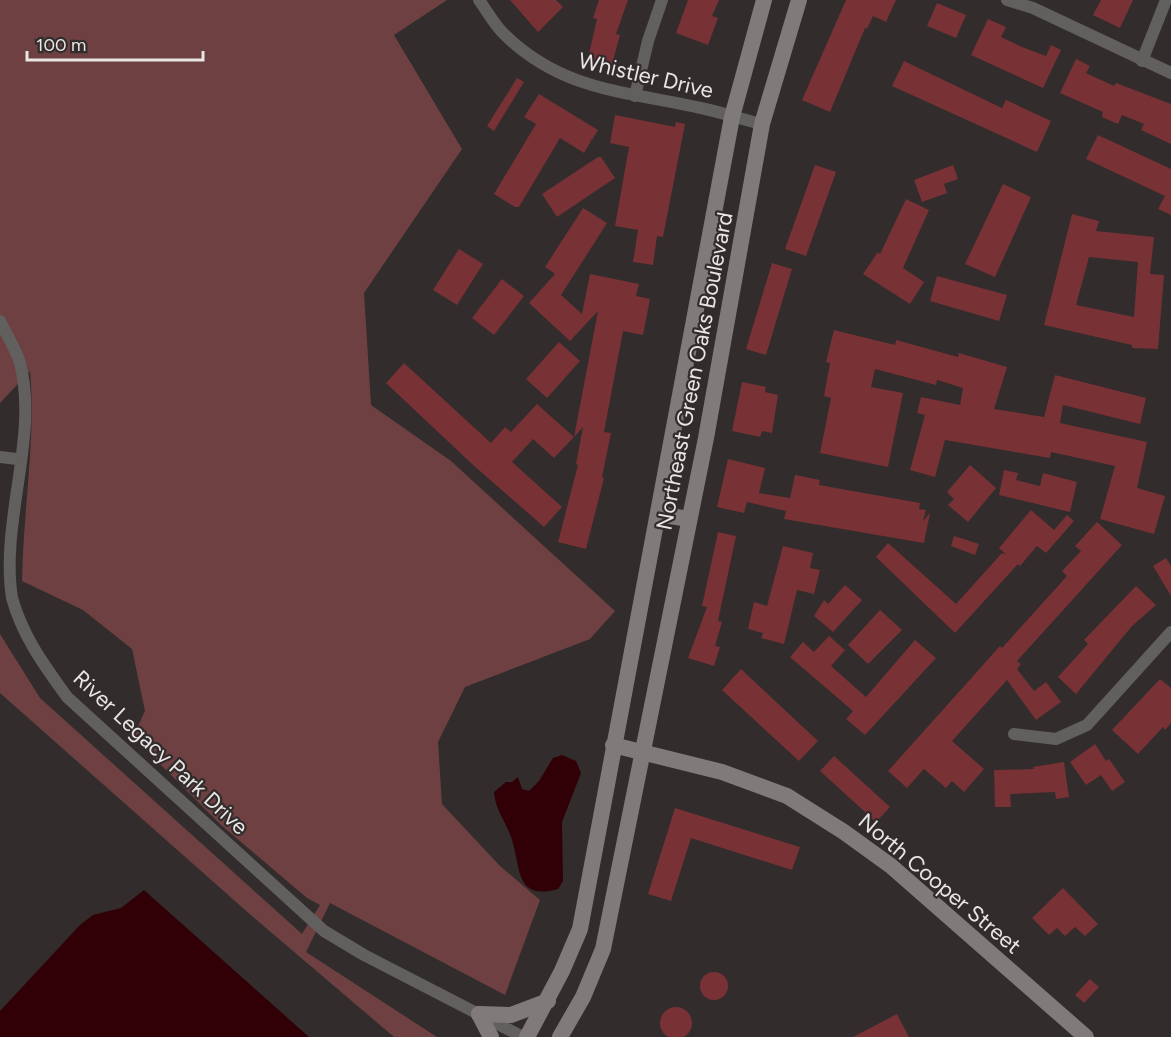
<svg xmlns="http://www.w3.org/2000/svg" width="1171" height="1037" font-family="Figtree,sans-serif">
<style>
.green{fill:#6e4041}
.water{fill:#300006}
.building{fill:#783135;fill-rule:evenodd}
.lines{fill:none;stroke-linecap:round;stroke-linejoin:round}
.minor{stroke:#625f5f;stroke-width:12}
.secondary{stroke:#807a7a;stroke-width:16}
.labels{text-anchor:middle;stroke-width:4.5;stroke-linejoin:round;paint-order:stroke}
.street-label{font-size:22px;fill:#eae6e6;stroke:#322c2c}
</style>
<rect width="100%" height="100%" fill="#322c2c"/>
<!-- green -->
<path class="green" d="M0 0H447L394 35 462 149 364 293 371 405 451 461 615 611 590 639 465 687 438 742 442 804 500 866 540 900 505 995 330 903 306 952 437 1037H394L253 917 0 693V634L40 698 302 934 320 905 307 898 221 825 133 737 145 711 132 649 83 610 22 581C23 513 36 438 30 371L0 403Z"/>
<!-- water -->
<g class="water">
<path d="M562 755 576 761 581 773 562 822 563 881 558 889C515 901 521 868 512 840 507 823 495 810 494 792L506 782H512L518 777 522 789 529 791 539 781 553 758Z"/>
<polygon points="144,890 309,1037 0,1037 0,1011 80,925 93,915 121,908"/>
</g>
<!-- building -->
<g class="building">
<polygon points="510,0 556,0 563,7 538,32"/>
<polygon points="599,0 628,0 616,34 620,35 611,68 587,62 597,19 593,18"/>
<polygon points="688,0 719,0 712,16 718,18 708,45 676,33"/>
<polygon points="846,0 896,0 886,22 873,16 867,29 865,28 830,112 802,100"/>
<polygon points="1101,0 1133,0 1120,28 1093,15"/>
<polygon points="937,3 966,15 956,38 927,26"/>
<polygon points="988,19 1006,27 1001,37 1022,47 1046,56 1051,45 1061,50 1043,88 971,55"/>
<polygon points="1076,59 1090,66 1086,73 1114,86 1116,83 1171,104 1171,144 1141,130 1144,124 1122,115 1118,124 1102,117 1103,112 1060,93"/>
<polygon points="904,61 1002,108 1006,100 1051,121 1037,152 892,86"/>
<polygon points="517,78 524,82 494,131 487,126"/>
<polygon points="539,94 598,130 592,140 590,139 591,141 584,153 560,138 519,207 515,207 494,194 536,124 524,117"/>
<polygon points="615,115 675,127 676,122 685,124 663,237 657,236 653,265 633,262 638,230 615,226 629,147 610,143"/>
<polygon points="1098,135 1171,169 1171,215 1158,209 1165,196 1086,159"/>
<polygon points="598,157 601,157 615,178 557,217 542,194"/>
<polygon points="815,165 836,172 806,256 785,249"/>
<polygon points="953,165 958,179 944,184 947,193 922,202 914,180"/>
<polygon points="1003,184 1031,197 995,277 965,264"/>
<polygon points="906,199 929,210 903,268 924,282 910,304 863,274 878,252 880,254"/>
<polygon points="583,208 607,223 561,295 582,314 590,274 639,284 636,296 650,299 643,335 623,331 604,432 611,433 602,477 604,478 586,549 558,542 578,465 576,464 583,427 574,437 598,311 570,341 529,303 555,274 545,267"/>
<path d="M1072 214 1099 221 1096 231 1154 237 1150 274 1164 275 1158 349 1132 348V345L1044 325ZM1089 257 1138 262 1134 317 1076 305Z"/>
<polygon points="459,249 483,264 457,305 433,290"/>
<polygon points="772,263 792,269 766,355 746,349"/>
<polygon points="937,276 1007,295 999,321 930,301"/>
<polygon points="502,279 524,296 494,335 472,318"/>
<polygon points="834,330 895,345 896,340 958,357 959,353 1007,367 994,409 1044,417 1055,375 1146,398 1140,424 1063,405 1060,423 1147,442 1137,488 1165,496 1154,534 1100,519 1115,466 1051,452 1050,458 945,440 935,477 910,470 925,415 917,413 921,397 960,405 963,388 937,380 936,385 875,369 871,387 903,393 888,467 820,453 831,398 824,396 830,363 826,362"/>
<polygon points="559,342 580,361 547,398 526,379"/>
<polygon points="404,363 491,443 505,427 511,432 537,404 574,437 554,458 533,439 512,462 562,507 544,527 472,464 386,383"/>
<polygon points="742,382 766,387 765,392 778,395 772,433 762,431 760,437 732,431"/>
<polygon points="728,459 765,468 759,493 790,498 795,475 820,480 819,485 920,503 919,509 926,510 923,521 930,513 924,543 784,519 786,511 747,502 744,513 717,507"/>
<polygon points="970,465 996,488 968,522 948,505 954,499 947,492"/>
<polygon points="1004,470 1018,473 1016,480 1040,486 1043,473 1077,482 1070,512 999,495"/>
<polygon points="1031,510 1054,530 1067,515 1074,521 1046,553 1037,546 1020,566 1018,564 955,633 876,557 888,543 956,604 1002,553 1006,554 999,548"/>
<polygon points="1097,522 1122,545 1017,661 1021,664 1017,669 1034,691 1046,682 1061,702 1036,720 1007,680 952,741 984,769 964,792 952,781 946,788 924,769 907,788 888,771 1000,646 1002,648 1067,576 1062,571 1081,551 1075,546"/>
<polygon points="718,532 736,536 718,621 722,622 715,646 720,647 714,666 688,658 707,607 702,606"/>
<polygon points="954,536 979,544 975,555 951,546"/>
<polygon points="783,546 813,553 810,568 820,570 814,594 797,590 784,644 761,638 763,633 748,629 754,602 767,606"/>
<polygon points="1166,558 1171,566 1171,596 1153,566"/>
<polygon points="845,585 862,600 833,632 814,616 824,600 828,604"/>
<polygon points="1136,586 1156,605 1132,626 1076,694 1058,677 1088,644 1084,640"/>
<polygon points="880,610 902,630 868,664 848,645"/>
<polygon points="829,636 845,650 831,666 866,697 915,640 936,658 865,735 846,719 853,711 790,657 803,642 814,652"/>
<polygon points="741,669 818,741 799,761 722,690"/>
<polygon points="1160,679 1171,688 1171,723 1165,730 1163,727 1138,754 1112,730"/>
<polygon points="1095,744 1106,761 1109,759 1125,782 1112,791 1101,775 1086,785 1070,762"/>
<polygon points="834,756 890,807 876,822 820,771"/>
<polygon points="1064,762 1069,797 1056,799 1055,792 1010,794 1011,807 995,807 994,770 1034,769 1033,767"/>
<polygon points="675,808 800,847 792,870 691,838 671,901 648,894"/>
<polygon points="1063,888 1098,924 1085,936 1075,927 1065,936 1057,928 1049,935 1032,918"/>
<circle cx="714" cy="986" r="14"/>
<polygon points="1090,979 1099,987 1084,1003 1075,995"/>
<circle cx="676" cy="1023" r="16"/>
<polygon points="897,1014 909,1037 853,1037"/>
</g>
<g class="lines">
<!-- minor -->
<g class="minor">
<path d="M479 0C487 11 494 24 503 33 560 90 623 91 696 107 718 111 740 119 762 124"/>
<polyline points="1007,0 1033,8 1171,73"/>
<polyline points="1142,61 1166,0"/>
<polyline points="635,96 648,41 662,0"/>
<path d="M0 321C6 334 16 349 20 363 39 437 0 521 12 598 23 637 44 665 67 697L324 931 364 955 523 1037"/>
<polyline points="0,457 17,459"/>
<polyline points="1014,734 1056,739 1087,725 1171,632"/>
</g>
<!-- secondary -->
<g class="secondary">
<polyline points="658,514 689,519"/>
<polyline points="613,745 722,772 787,796 844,832 891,866 1086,1037"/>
<polyline points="479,1014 511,1015 548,1001"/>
<polyline points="479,1014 491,1037"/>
<polyline points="527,1037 562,971 580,929 732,117 764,0"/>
<polyline points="560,1037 583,997 603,949 706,438 762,124 799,0"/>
</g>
</g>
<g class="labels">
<!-- street labels -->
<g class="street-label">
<text transform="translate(646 75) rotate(13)" y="8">Whistler Drive</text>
<text transform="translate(694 371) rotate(-79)" y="8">Northeast Green Oaks Boulevard</text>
<text transform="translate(161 752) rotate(43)" y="8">River Legacy Park Drive</text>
<text transform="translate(940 883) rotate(40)" y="8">North Cooper Street</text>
</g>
</g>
<!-- scale -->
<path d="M27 51v9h176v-9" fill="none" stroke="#eae6e6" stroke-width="3"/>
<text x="36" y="51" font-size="18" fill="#eae6e6" stroke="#322c2c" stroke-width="4.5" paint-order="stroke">100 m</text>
</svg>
